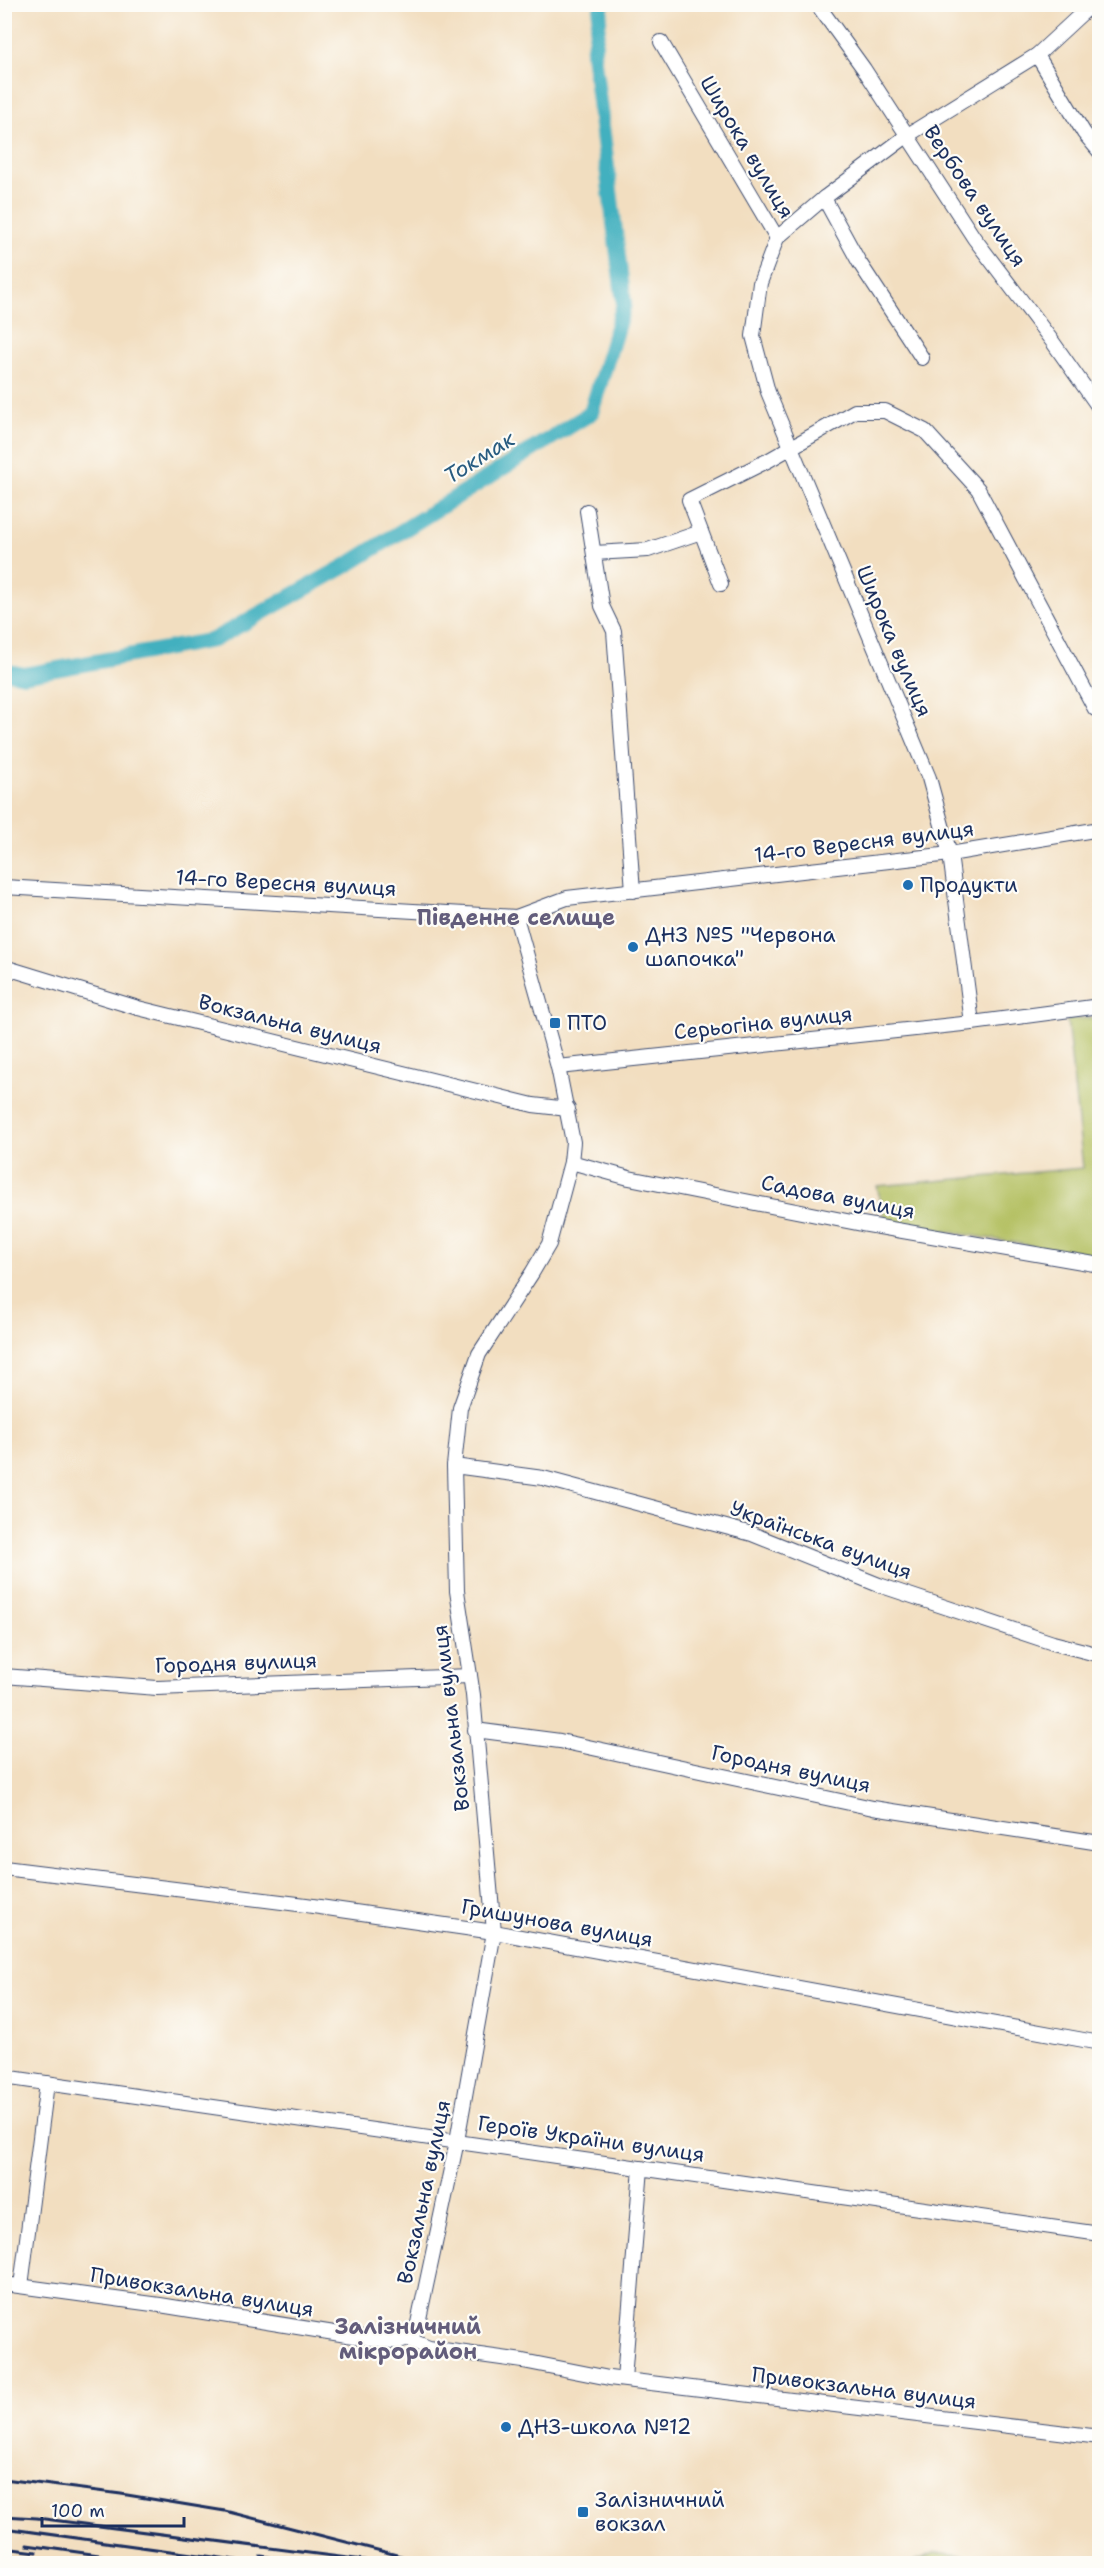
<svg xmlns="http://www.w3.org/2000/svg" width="1104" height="2568" font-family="'Shantell Sans',sans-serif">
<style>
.green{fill:#b3bf61;stroke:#677760;stroke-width:1.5}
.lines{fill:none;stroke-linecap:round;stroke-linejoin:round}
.river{stroke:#42b0bf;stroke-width:16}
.minor-casing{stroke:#3b496d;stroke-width:16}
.minor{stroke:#fff;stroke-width:14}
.rail{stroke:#1b2f5e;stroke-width:3}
.poi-dot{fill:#1f6fb2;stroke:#fdfcf7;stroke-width:2}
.labels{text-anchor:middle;stroke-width:4.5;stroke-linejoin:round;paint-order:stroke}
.street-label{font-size:21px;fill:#1b2f5e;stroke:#fdfcf7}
.poi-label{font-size:21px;fill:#1b2f5e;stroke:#fdfcf7;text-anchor:start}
.water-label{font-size:22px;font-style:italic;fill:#295c80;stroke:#fdfcf7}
.neighbourhood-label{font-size:22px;font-weight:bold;fill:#635d7b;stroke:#fdfcf7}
</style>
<rect width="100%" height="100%" fill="#fdfcf7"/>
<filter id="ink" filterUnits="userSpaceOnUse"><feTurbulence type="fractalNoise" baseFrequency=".0167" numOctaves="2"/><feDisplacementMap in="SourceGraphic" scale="12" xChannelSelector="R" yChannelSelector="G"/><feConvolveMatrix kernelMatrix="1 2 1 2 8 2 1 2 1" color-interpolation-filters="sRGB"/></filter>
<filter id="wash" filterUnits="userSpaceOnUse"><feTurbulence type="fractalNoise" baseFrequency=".008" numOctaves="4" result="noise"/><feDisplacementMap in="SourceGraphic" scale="24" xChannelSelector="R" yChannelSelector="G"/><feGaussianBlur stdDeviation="1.35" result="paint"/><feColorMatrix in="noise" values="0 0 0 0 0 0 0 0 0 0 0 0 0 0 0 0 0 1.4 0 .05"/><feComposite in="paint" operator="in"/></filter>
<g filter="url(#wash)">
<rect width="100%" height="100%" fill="#f2dec0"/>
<!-- green -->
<g class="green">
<polygon points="1099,1017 1099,1257 885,1221 877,1186 1083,1168 1067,1020"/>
<polygon points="935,2553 1014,2563 910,2563"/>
</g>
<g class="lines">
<!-- river -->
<polyline class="river" points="4,671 24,675 213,640 349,564 591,413 624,304 593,53 602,4"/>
</g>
</g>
<g filter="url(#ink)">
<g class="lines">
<!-- minor casing -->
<g class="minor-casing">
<g id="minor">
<polyline points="817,4 864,69 974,238 1052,341 1100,409"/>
<polyline points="661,42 777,238"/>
<polyline points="1037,55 1084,133 1100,152"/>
<polyline points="824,198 859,262 922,358"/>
<polyline points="587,511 602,606 614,631 633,891"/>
<polyline points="594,553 648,550 701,532"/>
<polyline points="721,584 689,500 769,460 855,411 885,411 925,431 978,489 1095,709"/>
<polyline points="4,887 516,917 567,898 950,854 1100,829"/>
<polyline points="4,967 138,1008 533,1105 568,1109"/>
<polyline points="972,1023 950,854 929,778 768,392 753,336 760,283 777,238 824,198 908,135 1037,55 1092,4"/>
<polyline points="558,1067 972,1023 1100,1006"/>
<polyline points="571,1162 629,1178 862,1224 1100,1265"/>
<polyline points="454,1466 543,1478 752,1534 879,1585 1053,1643 1100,1655"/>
<polyline points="4,1676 157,1688 470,1676"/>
<polyline points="475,1730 560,1741 873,1808 1100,1843"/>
<polyline points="4,1868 306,1905 494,1932 1100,2043"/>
<polyline points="4,2077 1100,2234"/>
<polyline points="4,2284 160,2305 353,2336 399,2342 408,2339 429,2348 523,2361 609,2378 1100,2437"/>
<polyline points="21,2286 47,2083"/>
<polyline points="408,2339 417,2328 457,2141 494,1932 473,1695 457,1591 454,1466 460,1408 479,1354 532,1273 549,1244 571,1162 573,1142 558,1067 516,917"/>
<polyline points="624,2379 641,2168"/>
</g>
</g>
<!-- minor -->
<use href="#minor" class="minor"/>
<!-- rail -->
<g class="rail">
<polyline points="4,2479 121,2494 225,2511 432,2564"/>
<polyline points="4,2516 37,2518 394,2564"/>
<polyline points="4,2528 264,2564"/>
<polyline points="27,2545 164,2564"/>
<polyline points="4,2548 37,2552"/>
<polyline points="261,2556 315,2564"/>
</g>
</g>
</g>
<!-- markers -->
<g class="poi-dot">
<circle cx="908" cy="885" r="6"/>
<circle cx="633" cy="947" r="6"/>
<rect x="549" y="1017" width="12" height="12" rx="3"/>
<circle cx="506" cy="2427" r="6"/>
<rect x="577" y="2506" width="12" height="12" rx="3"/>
</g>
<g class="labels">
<!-- street labels -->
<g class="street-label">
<text transform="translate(747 147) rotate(59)" y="7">Широка вулиця</text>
<text transform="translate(975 196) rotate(56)" y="7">Вербова вулиця</text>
<text transform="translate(894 641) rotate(67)" y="7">Широка вулиця</text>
<text transform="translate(864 842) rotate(-7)" y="7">14-го Вересня вулиця</text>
<text transform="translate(286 883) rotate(3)" y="7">14-го Вересня вулиця</text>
<text transform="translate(763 1023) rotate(-6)" y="7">Серьогіна вулиця</text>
<text transform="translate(290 1024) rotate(14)" y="7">Вокзальна вулиця</text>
<text transform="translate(838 1197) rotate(11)" y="7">Садова вулиця</text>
<text transform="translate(821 1540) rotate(20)" y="7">Українська вулиця</text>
<text transform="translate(236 1663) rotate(-2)" y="7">Городня вулиця</text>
<text transform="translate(451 1718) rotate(-97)" y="7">Вокзальна вулиця</text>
<text transform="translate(791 1769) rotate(12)" y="7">Городня вулиця</text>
<text transform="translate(557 1923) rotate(10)" y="7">Гришунова вулиця</text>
<text transform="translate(591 2139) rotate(8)" y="7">Героїв України вулиця</text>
<text transform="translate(424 2192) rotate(-78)" y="7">Вокзальна вулиця</text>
<text transform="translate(202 2292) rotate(9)" y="7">Привокзальна вулиця</text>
<text transform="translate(864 2388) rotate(7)" y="7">Привокзальна вулиця</text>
</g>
<!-- poi labels -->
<g class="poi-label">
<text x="920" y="892">Продукти</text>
<text x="645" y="942">ДНЗ №5 "Червона<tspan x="645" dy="24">шапочка"</tspan></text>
<text x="567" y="1030">ПТО</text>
<text x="518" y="2434">ДНЗ-школа №12</text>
<text x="595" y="2507">Залізничний<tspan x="595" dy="24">вокзал</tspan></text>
</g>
<!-- water labels -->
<g class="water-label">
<text transform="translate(479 457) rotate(-32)" y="8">Токмак</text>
</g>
<!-- neighbourhood labels -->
<g class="neighbourhood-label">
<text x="516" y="925">Південне селище</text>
<text x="408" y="2334">Залізничний<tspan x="408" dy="25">мікрорайон</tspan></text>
</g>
</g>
<!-- margin -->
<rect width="1104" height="2568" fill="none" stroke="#fdfcf7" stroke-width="24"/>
<!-- scale -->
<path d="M42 2517v9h142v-9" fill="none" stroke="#1b2f5e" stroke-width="3"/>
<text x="51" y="2517" font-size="18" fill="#1b2f5e" stroke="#fdfcf7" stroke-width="4.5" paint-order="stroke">100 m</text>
</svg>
